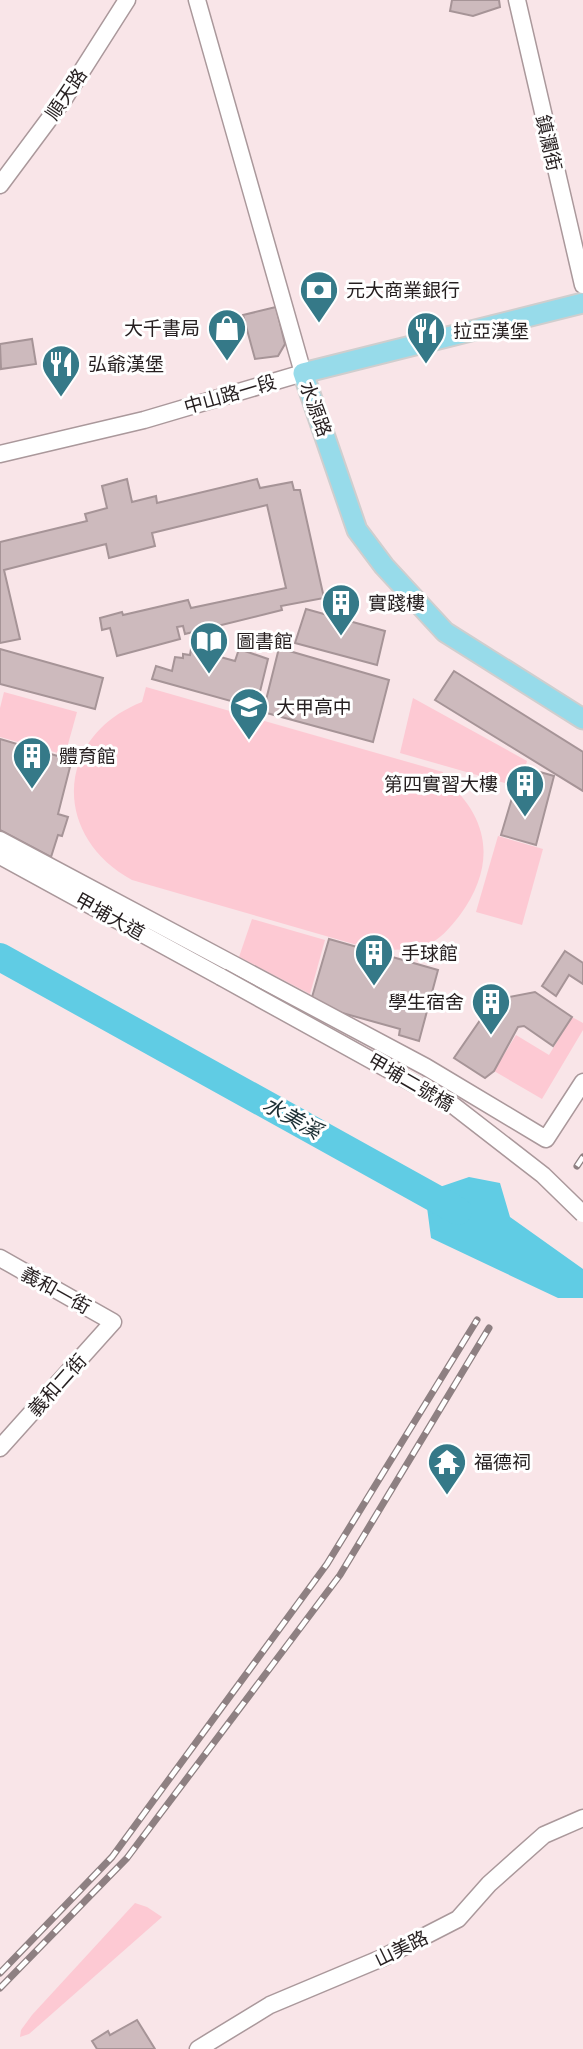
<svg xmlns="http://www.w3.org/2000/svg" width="583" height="2049" font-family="'Roboto Serif','Noto Sans TC',serif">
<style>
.green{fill:#fdc9d3}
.water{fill:#60cce4}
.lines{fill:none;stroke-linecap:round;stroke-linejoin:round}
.river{stroke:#60cce4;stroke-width:28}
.building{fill:#cdbabd;stroke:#a69497;stroke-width:2}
.minor-casing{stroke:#aa989b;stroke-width:19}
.major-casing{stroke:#cfcece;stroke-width:23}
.minor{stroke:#fff;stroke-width:16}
.major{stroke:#97dbea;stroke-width:19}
.rail-casing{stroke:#8e8082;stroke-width:7}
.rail{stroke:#fff;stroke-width:4.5;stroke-dasharray:13;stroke-linecap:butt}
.minor-bridge-casing{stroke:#aa989b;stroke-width:19;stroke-linecap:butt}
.minor-bridge{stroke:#fff;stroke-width:16}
.labels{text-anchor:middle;stroke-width:6;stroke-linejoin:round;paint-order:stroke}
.street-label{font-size:19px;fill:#261f20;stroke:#fff}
.poi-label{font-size:19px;fill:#261f20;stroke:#fff;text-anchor:start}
.water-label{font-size:21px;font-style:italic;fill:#1a2d32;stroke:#fff}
</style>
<rect width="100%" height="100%" fill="#f9e5e8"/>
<!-- green -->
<g class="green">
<path d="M146 687 443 772 442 777C490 817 497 864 460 915 451 927 438 942 423 947 408 952 380 949 364 947L132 880C51 836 55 736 142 702Z"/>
<polygon points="4,692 77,712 65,755 0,737 0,708"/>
<polygon points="413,698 527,761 519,787 400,753"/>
<polygon points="498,836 543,849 522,925 476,912"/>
<polygon points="252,919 325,940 310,994 239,957"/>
<polygon points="572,1017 583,1023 583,1030 542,1099 494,1071 516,1035 549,1055"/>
<polygon points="135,1903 147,1907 162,1917 29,2034 20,2037 21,2030 32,2015"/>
</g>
<!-- water -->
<polygon class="water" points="469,1177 500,1183 510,1217 583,1269 583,1298 558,1298 431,1238 425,1192"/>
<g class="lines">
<!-- river -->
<polyline class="river" points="0,957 458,1211"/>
</g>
<!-- building -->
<g class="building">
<polygon points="452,0 499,0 500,7 473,16 450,11"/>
<polygon points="276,307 285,344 278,356 255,359 243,315"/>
<polygon points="32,339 36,364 1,369 0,344"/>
<polygon points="127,479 132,502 156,496 157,503 257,479 260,488 292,482 294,490 300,490 324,598 281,606 282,610 185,634 183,626 177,627 180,639 117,656 110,628 102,630 100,618 122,612 123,615 188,600 191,608 286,588 267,505 152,533 155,546 109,558 106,544 4,570 20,639 0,643 0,542 87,521 85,514 107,508 102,486"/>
<polygon points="306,609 385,631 377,665 295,643"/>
<polygon points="279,648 389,680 373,742 263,712"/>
<polygon points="0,649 103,678 95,709 0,684"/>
<polygon points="191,649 235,661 239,649 268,659 256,708 152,679 156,666 172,671 175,657 183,658 183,654 190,655"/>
<polygon points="454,671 583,752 583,791 435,700"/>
<polygon points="0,739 61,757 60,764 70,767 58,814 68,817 62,836 58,835 51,857 0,830"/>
<polygon points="526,768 554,776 536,845 501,835 515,788 519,789"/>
<polygon points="329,939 438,970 419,1041 399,1035 400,1029 310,1004"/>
<polygon points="565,951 583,963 583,984 569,975 556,996 542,986"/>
<polygon points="535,992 572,1017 553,1046 524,1026 518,1027 494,1071 485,1078 454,1058 494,1000"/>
<polygon points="137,2020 155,2049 97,2049 92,2041 108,2031 110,2035"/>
</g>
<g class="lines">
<!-- minor casing -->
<g class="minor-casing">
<g id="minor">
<polyline points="517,0 583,285"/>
<polyline points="0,185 64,99 127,0"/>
<polyline points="0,454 144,420 303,373 197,0"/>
<polyline points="0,840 426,1067 546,1139 583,1082"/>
<polyline points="0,856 221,977"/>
<polyline points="0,1258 113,1322 0,1448"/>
<polyline points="198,2049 270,2005 382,1958 458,1919 489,1884 544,1835 583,1818"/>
</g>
</g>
<!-- major casing -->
<g class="major-casing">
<polyline id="major" points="583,303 303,373 357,530 384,566 445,632 583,719"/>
</g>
<!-- minor -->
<use href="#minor" class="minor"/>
<!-- major -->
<use href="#major" class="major"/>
<!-- rail casing -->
<g class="rail-casing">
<g id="rail">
<polyline points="577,1166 583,1157"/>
<polyline points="0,1973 112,1857 327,1564 477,1320"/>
<polyline points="0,1988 127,1858 340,1575 489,1328"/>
</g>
</g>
<!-- rail -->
<use href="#rail" class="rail"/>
<!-- minor-bridge casing -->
<g class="minor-bridge-casing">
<polyline id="minor-bridge" points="221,977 454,1106 543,1175 583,1214"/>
</g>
<!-- minor-bridge -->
<use href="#minor-bridge" class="minor-bridge"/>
</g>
<!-- icons -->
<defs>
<g id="bank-pin" transform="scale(2.0125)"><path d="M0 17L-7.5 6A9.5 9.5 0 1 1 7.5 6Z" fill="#357988" stroke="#fff"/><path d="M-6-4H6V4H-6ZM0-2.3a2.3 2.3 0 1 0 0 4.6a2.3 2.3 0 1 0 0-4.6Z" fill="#fff"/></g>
<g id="shop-pin" transform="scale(2.0125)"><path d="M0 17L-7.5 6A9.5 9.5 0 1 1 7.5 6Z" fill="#357988" stroke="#fff"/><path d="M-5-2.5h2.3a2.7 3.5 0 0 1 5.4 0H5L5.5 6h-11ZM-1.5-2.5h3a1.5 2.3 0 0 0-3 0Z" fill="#fff"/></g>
<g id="restaurant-pin" transform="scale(2.0125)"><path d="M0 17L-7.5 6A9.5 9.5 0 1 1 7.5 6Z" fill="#357988" stroke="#fff"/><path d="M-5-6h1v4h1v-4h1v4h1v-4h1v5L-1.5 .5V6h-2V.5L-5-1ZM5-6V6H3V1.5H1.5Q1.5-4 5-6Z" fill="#fff"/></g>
<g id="building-pin" transform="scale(2.0125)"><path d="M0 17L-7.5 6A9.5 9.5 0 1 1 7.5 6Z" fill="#357988" stroke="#fff"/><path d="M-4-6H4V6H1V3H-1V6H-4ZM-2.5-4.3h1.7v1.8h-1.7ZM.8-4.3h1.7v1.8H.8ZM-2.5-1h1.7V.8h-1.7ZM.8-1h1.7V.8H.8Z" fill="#fff"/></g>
<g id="library-pin" transform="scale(2.0125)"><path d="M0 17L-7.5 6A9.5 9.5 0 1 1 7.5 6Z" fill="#357988" stroke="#fff"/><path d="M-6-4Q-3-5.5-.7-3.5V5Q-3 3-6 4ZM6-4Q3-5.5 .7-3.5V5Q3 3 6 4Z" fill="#fff"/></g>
<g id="school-pin" transform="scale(2.0125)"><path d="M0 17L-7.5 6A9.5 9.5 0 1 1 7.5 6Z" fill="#357988" stroke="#fff"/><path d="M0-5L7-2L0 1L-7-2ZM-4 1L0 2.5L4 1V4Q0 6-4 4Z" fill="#fff"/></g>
<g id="temple-pin" transform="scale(2.0125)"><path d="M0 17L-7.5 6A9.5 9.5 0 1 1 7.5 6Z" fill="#357988" stroke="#fff"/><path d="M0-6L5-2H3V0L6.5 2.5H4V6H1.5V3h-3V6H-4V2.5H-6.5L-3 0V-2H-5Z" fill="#fff"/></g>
</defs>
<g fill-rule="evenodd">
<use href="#bank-pin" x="319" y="290"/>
<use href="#shop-pin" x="227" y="328"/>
<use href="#restaurant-pin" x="426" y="331"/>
<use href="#restaurant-pin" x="61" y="364"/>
<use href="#building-pin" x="341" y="603"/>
<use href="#library-pin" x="209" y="641"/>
<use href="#school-pin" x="249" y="707"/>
<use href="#building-pin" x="32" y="756"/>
<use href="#building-pin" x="525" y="784"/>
<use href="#building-pin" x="374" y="953"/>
<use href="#building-pin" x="491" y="1002"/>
<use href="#temple-pin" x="447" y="1462"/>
</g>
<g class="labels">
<!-- street labels -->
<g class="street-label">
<text transform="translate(66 94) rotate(-56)" y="7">順天路</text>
<text transform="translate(549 143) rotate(77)" y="7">鎮瀾街</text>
<text transform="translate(230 394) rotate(-16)" y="7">中山路一段</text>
<text transform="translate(316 409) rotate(70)" y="7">水源路</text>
<text transform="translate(110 916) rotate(29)" y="7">甲埔大道</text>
<text transform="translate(411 1082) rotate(30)" y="7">甲埔二號橋</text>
<text transform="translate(56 1290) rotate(29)" y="7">義和一街</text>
<text transform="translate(57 1385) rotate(-48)" y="7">義和二街</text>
<text transform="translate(401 1948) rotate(-26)" y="7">山美路</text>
</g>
<!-- poi labels -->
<g class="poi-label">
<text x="346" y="297">元大商業銀行</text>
<text x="200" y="335" text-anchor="end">大千書局</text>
<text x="453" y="338">拉亞漢堡</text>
<text x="88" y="371">弘爺漢堡</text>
<text x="368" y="610">實踐樓</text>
<text x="236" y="648">圖書館</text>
<text x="276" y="714">大甲高中</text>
<text x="59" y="763">體育館</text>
<text x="498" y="791" text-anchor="end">第四實習大樓</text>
<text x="401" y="960">手球館</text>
<text x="464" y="1009" text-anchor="end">學生宿舍</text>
<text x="474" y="1469">福德祠</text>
</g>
<!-- water labels -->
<g class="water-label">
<text transform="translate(292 1118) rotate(29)" y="7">水美溪</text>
</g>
</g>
</svg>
